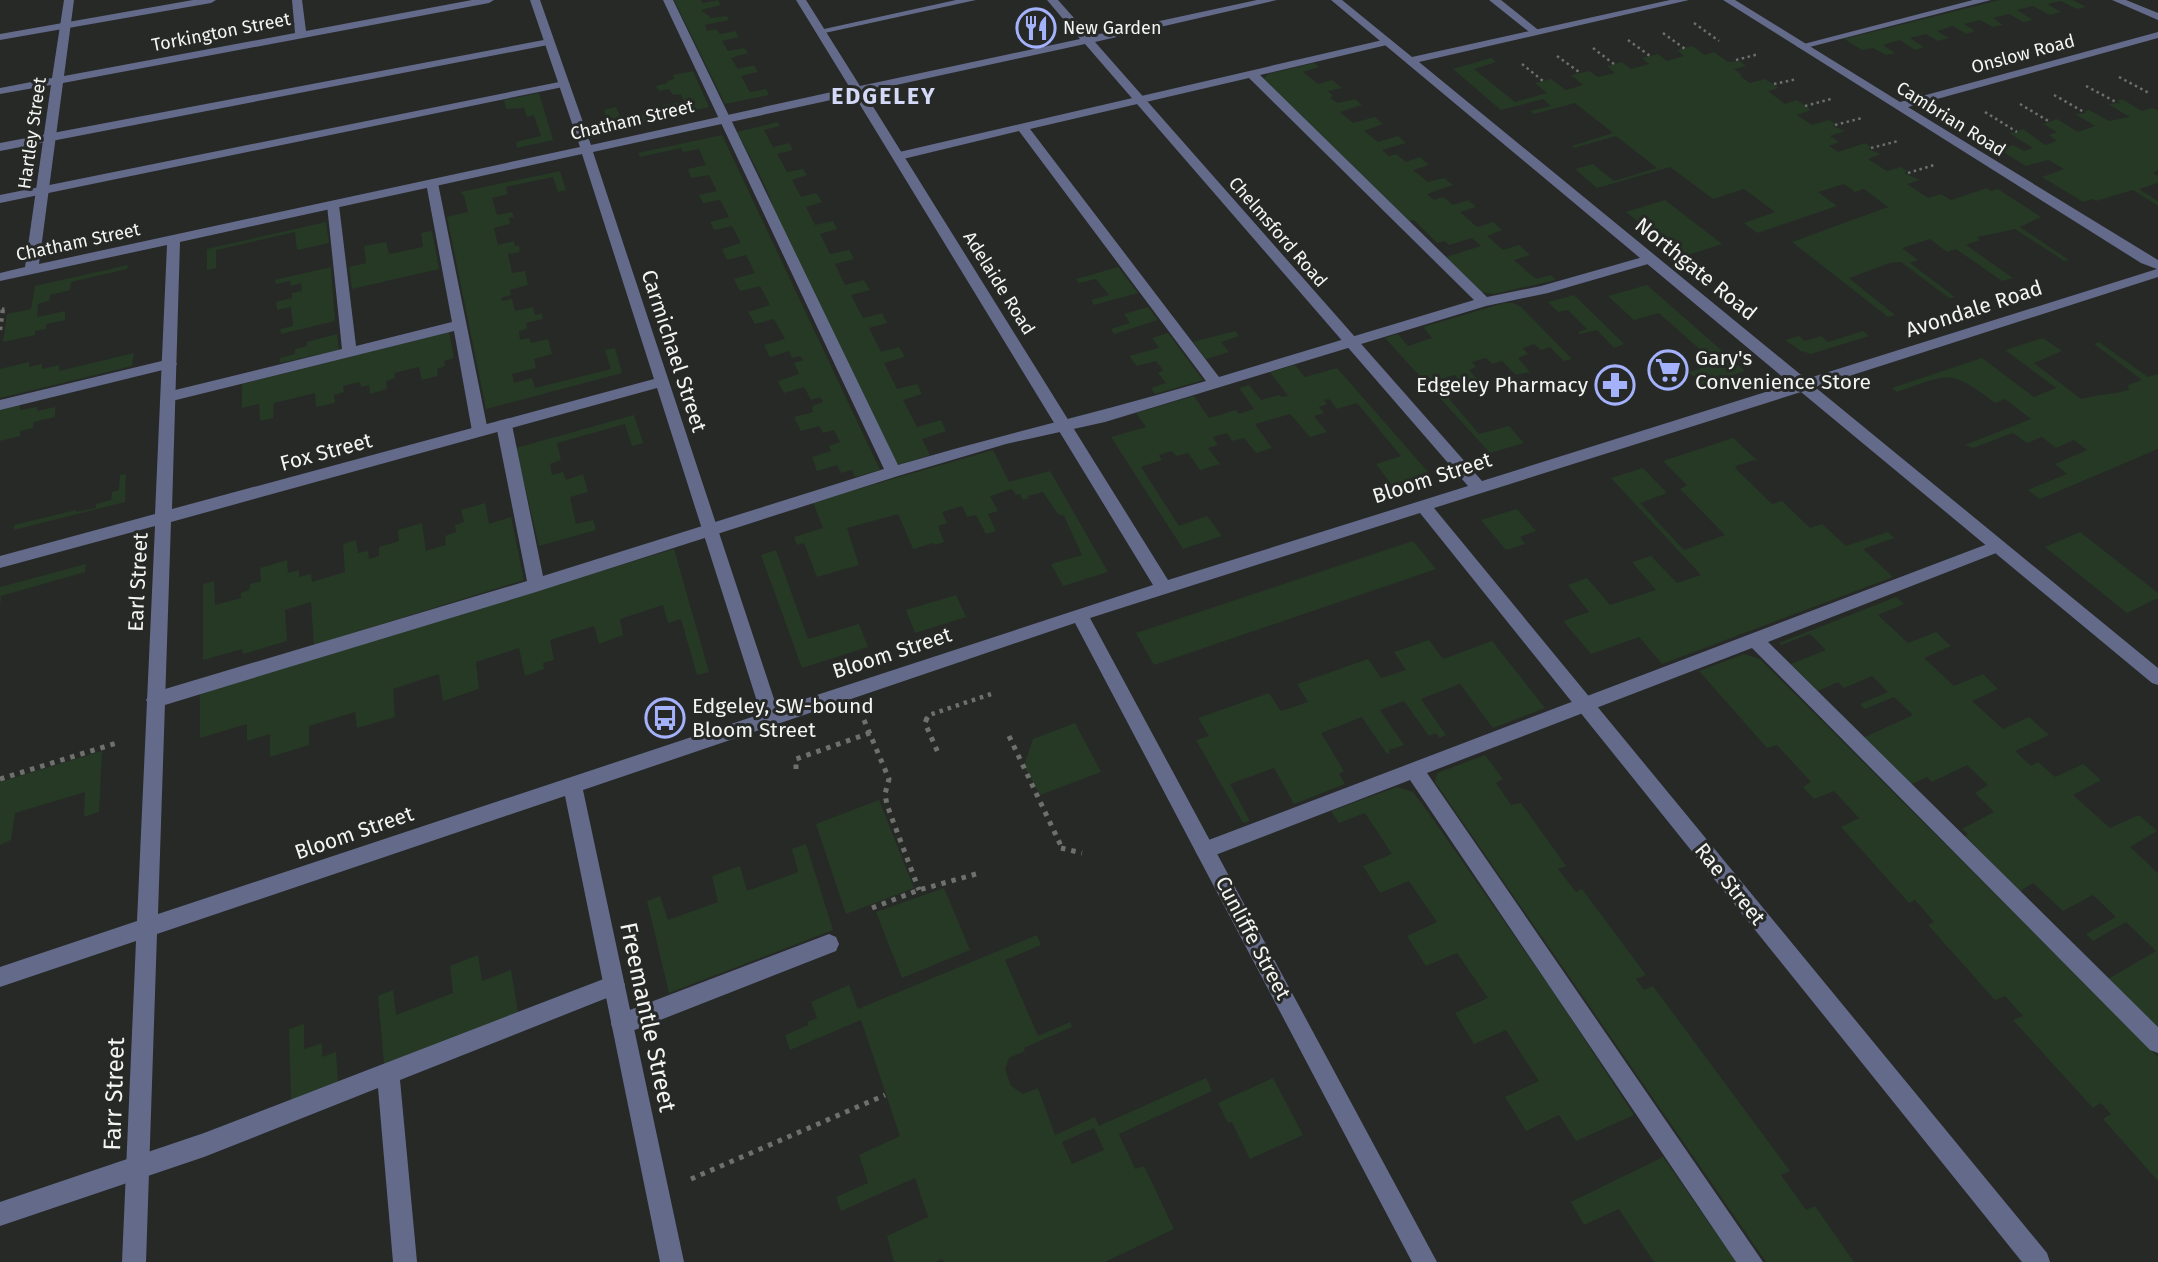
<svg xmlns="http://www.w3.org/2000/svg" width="2158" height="1262" font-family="'Fira Sans',sans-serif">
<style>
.green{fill:#253925;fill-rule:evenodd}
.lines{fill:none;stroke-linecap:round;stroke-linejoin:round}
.path-far2{stroke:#6e706e;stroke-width:2.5;stroke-dasharray:2.5 3.5;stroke-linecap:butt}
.path-far1{stroke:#6e706e;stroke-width:4.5;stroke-dasharray:3.5 5;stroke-linecap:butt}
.path{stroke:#6e706e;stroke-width:5;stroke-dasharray:4.5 6;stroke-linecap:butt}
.lane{fill:#646a8a;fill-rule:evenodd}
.street{fill:#646a8a;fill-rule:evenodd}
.labels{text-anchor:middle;stroke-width:6;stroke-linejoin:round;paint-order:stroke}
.far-poi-label{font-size:18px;fill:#f3f5f3;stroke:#272927;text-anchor:start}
.far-street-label{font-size:18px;fill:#f3f5f3;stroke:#272927}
.street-label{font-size:21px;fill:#f3f5f3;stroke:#272927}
.poi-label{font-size:21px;fill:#f3f5f3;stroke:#272927;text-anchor:start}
.far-district-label{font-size:23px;font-weight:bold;letter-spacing:2px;fill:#d3d9f6;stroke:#272927}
.near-street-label{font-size:24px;fill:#f3f5f3;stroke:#272927}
</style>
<rect width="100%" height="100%" fill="#272927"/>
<!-- green -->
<g class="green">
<polygon points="674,0 701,0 703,3 718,0 721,5 701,10 711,18 727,16 729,20 705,25 707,31 716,29 720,34 735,31 739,37 722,41 728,51 744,48 748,53 731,58 738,69 754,65 758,72 741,76 750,92 766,89 769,95 725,104"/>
<polygon points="2000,0 2073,0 2086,7 2077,9 2061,1 2047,4 2061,12 2050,15 2033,6 2017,10 2033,20 2023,22 2009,14 1993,18 2003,25 1993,27 1980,20 1964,24 1975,31 1966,34 1953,26 1937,31 1949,38 1938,41 1926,34 1910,38 1924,47 1915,50 1900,40 1883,45 1895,53 1886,55 1873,48 1862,50 1844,39"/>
<polygon points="1692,46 1705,55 1714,52 1728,62 1740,61 1746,66 1734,69 1742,75 1740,76 1750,83 1765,79 1779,88 1768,91 1785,104 1797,100 1811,110 1797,115 1812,125 1829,120 1835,124 1833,126 1845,131 1830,136 1839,142 1829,146 1838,152 1865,143 1871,147 1868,149 1881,154 1868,159 1887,171 1901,167 1907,171 1904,173 1920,180 1907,184 1928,198 1941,194 1951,200 1987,188 1991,191 1998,189 2041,217 2020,227 2069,260 2064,261 2015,229 1977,237 1980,240 1966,245 2013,278 2002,281 1956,249 1947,252 1930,239 1902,248 1918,260 1910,263 1955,297 1949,298 1901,262 1890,263 1849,278 1895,315 1888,317 1792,242 1888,207 1864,189 1855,192 1844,184 1818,192 1837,206 1757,233 1744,223 1775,212 1744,189 1713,199 1670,167 1597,188 1575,169 1593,164 1614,181 1657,168 1616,136 1574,148 1572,146 1613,133 1575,103 1534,114 1530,111 1551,106 1543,99 1501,110 1453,69 1491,58 1496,62 1474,69 1515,102 1547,93 1535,83 1551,79 1566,90 1583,85 1571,75 1589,71 1598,77 1615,73 1607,66 1622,62 1631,69 1649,64 1642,58 1658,54 1667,61 1684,56 1677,50"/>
<polygon points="1314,63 1319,67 1303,72 1318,84 1332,80 1342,88 1328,91 1333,96 1330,98 1338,103 1355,99 1362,105 1340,112 1353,123 1375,117 1383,124 1364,131 1378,142 1398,136 1406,143 1382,150 1389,156 1396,154 1406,162 1420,157 1429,165 1413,170 1428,182 1444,178 1453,185 1427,194 1434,200 1443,197 1453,205 1468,200 1476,207 1460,212 1477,227 1493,222 1502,230 1487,236 1503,250 1519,245 1530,255 1514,260 1536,279 1551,275 1556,280 1494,294 1480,292 1446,257 1481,246 1472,238 1449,245 1445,241 1437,243 1414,220 1409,221 1264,79 1268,74"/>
<polygon points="693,71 709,107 611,129 604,110 616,107 621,119 665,110 663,105 684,102 681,94 673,95 669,89 659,91 656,86 668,83 667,81 674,79 673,75"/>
<polygon points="539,93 553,140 517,148 516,142 541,136 534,115 527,117 524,108 506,109 504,100"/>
<polygon points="2122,99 2142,111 2152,108 2158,110 2158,170 2153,173 2158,176 2158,183 2139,189 2158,201 2158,206 2133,190 2096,201 2092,199 2083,202 2042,177 2064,169 2048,160 2026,166 1983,140 1989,138 2005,148 2013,145 2024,151 2033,148 2009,133 2019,132 2018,131 2023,129 2045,145 2057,141 2049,135 2057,132 2043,124 2057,119 2078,132 2095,126 2075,114 2086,113 2084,111 2089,110 2109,121 2130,117 2108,104 2120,103 2117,101"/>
<path d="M778 122 780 126 764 130 773 147 789 143 793 150 777 154 787 172 803 169 807 175 792 180 801 197 816 193 822 202 806 207 815 225 833 221 837 229 820 234 830 254 849 250 854 259 835 264 845 285 864 280 870 290 851 295 863 318 882 313 887 323 869 328 881 352 899 347 905 357 884 363 897 389 917 384 922 394 903 400 917 427 941 420 946 431 922 439 930 455 898 465 773 209C770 190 747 152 737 132Z"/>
<polygon points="722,135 880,470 855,477 852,470 841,473 837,465 817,471 812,457 831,451 829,446 840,442 834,430 823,433 819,426 801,431 794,417 813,412 812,406 823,402 820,397 811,400 804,387 784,393 778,381 799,374 794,363 803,360 800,356 792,358 789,351 770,357 764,345 785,339 774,319 755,324 748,312 770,305 760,286 740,291 734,279 755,273 746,255 727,260 722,249 741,243 732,226 714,230 710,222 729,217 720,200 703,203 699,195 717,191 709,175 691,178 688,169 706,165 699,149 683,152 681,148 640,157 638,153"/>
<polygon points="560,171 566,190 558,192 553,177 506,187 508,194 492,198 497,215 512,212 514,217 509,218 510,224 494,228 498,245 514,241 515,246 519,246 520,252 508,254 512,273 525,271 528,285 510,290 511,295 501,298 502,301 512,299 515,311 533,307 535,315 542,313 543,319 526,323 527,329 519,331 520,340 529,338 531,343 548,339 552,354 534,359 536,368 512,374 514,383 532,378 535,388 611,369 605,350 615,348 622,373 486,409 447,217 468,212 464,196 460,192"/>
<polygon points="1665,200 1722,244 1682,257 1626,212"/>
<polygon points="326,222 329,243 297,250 295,232 216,250 216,268 207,270 207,249"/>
<polygon points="432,231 439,269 352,289 349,267 366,263 364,246 386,242 389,254 423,247 421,233"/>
<polygon points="128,265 127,269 71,282 70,290 50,295 49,301 38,304 37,317 65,311 65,320 46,324 46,329 35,331 35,335 3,342 7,314 31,309 35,286"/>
<polygon points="331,267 335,321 281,334 280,329 293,326 291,307 277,310 276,302 292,298 292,293 302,291 301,283 291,286 290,281 276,284 275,280"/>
<polygon points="1118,267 1138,293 1094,305 1091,300 1109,295 1096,279 1079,283 1076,279"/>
<polygon points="1647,285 1745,371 1702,385 1689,372 1712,365 1712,360 1659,313 1634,320 1608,296"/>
<polygon points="1574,295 1624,344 1614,348 1597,330 1580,334 1578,332 1587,329 1568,310 1558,312 1548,302"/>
<polygon points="1504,303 1513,303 1521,307 1572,359 1564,361 1550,347 1541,350 1534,344 1523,348 1528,354 1518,358 1530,372 1516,375 1502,361 1492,364 1486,358 1472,362 1476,367 1469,370 1483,385 1468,390 1455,375 1434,381 1479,434 1509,426 1524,443 1490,453 1385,338 1398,334 1408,346 1432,338 1423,327"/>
<polygon points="1148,307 1158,320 1114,334 1111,329 1130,323 1124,314"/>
<polygon points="1235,331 1239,336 1221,342 1229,352 1206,359 1193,342"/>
<polygon points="1863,331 1869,336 1811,354 1801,351 1785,340 1799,336 1805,341 1821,336 1828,342"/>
<polygon points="449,332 454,358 444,361 445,366 437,369 438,376 422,380 419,367 394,373 395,378 386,381 387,389 370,394 369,385 361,387 360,382 343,386 344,392 334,395 335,403 316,407 315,393 274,403 273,418 260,421 259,404 242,408 242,384"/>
<polygon points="1168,333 1203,380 1155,394 1151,388 1166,383 1158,373 1163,370 1156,361 1137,366 1129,356 1159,348 1152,338"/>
<polygon points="337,334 339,350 280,363 280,358 295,354 295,349 307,346 307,342"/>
<path d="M2043 338 2062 351 2034 363 2081 399C2098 394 2112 395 2129 390L2128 385 2142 380 2094 344 2099 342 2148 377 2158 374V449L2040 499 2028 490 2067 474 2055 464 2087 450 2074 440 2056 448 2042 437 2027 443 2013 433 1973 448 1965 445 2031 419 2005 399 1995 403C1949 368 1950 374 1897 392L1892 388 1982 358 2034 397 2056 388 2005 350Z"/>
<polygon points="134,353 132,366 0,398 0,369 29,362 29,367 42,364 42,369 59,365 59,371"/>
<polygon points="1295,365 1305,377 1337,368 1429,473 1392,485 1376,464 1401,456 1357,403 1337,409 1329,399 1324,400 1327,404 1319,407 1324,413 1314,416 1327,432 1310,437 1290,414 1255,424 1272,448 1256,453 1244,438 1232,441 1227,433 1213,437 1218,445 1208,448 1220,464 1200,470 1188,453 1176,456 1172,451 1159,455 1162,460 1141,467 1179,526 1207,516 1222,536 1183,549 1111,437 1146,427 1136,413 1194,396 1209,418 1236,410 1239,414 1254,409 1239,388 1249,385 1261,400 1279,395 1281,397 1288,396 1270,372"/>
<polygon points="20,404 20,410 37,407 37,411 55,407 55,417 34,422 33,428 20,431 20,436 0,441 0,409"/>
<polygon points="634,415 643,443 632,446 625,424 557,443 561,460 550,464 552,475 563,472 566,480 583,474 588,492 570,497 576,524 593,520 596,530 539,546 516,448"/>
<polygon points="1733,438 1759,462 1755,460 1735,466 1737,470 1772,504 1782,501 1810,528 1822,524 1846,546 1888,532 1894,538 1863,549 1893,577 1662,664 1639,637 1591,654 1563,621 1589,612 1568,585 1587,578 1610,605 1656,590 1632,562 1651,556 1677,583 1701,575 1611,478 1643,468 1667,493 1640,503 1684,550 1725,535 1680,489 1687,485 1663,461"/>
<polygon points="993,450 1009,482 1050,471 1108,572 1063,586 1051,564 1082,555 1064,516 1058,514 1043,492 1028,496 1029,498 1023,500 1020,494 1016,495 1012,489 990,496 998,511 988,514 996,531 986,534 976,515 967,517 962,506 942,512 947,523 938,526 944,542 935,545 933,543 913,549 898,514 847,528 859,565 817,577 804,543 797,545 794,537 823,528 813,502"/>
<polygon points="126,474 125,502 14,530 14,525 76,510 76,512 96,508 96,504 111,500 112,492 119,490 120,475"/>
<polygon points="485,503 489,524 511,517 524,580 314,645 311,602 285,610 287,641 243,654 242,649 203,660 203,584 214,581 215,605 241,598 241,593 249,590 250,584 261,581 260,568 287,560 288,573 299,570 299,577 311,574 312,582 345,572 343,544 356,540 358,553 368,551 369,559 379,556 379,547 399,541 398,530 422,523 426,551 446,545 445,536 456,532 455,525 464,522 461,510"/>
<polygon points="1517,509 1536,531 1520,537 1525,544 1506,550 1481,520"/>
<polygon points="2080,532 2158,593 2158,598 2127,613 2045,547"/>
<polygon points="1413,541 1436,569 1154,665 1136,633"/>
<polygon points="674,549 709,672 697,675 681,619 668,623 663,605 620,619 623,635 599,644 594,626 550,640 554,660 543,663 544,669 525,676 519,648 476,662 479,689 443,701 439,674 393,689 395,717 357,728 355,712 309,726 309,745 270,757 270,734 247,741 247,724 200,738 200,692"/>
<polygon points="776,550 808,639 859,624 868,647 802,668 761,555"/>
<polygon points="86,564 85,572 1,596 0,607 0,587"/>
<polygon points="956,595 966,617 915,633 906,610"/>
<polygon points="1896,597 1904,604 1878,615 1908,643 1936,632 1951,646 1924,658 1954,686 1983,674 1998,689 1972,701 2003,729 2029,717 2049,735 2015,751 2031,766 2038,762 2055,777 2083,764 2101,780 2073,795 2110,828 2139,815 2157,831 2130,847 2158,873 2158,1028 2108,979 2156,951 2126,922 2093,941 2086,934 2116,917 2093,895 2063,911 2033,883 2020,891 1965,836 1968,834 1962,829 1994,812 1975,793 1988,785 1967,765 1932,782 1927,777 1910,785 1863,738 1913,715 1894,697 1865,709 1860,704 1888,692 1872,676 1844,688 1838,682 1818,691 1791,664 1826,650 1810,634 1781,645 1779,643"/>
<polygon points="1429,640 1443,659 1492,641 1545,708 1493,728 1460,684 1421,699 1446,735 1439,738 1436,733 1429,736 1404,701 1380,710 1404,745 1389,750 1390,753 1387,754 1362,717 1321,733 1344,771 1339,774 1345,784 1294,804 1274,768 1230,784 1250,821 1243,823 1196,740 1209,736 1198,718 1269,693 1281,711 1308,702 1297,684 1368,659 1381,678 1406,670 1394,652"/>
<polygon points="1744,654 1760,659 2158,1057 2158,1181 2103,1119 2111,1114 2101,1103 2093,1108 2013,1020 2023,1016 2005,996 1995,1000 1928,925 1934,922 1915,900 1909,903 1841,827 1859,818 1834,791 1814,799 1803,787 1811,782 1777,745 1767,748 1699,671"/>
<polygon points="1075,723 1101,772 1040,795 1024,766 1033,739"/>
<polygon points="102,751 99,812 84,817 85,792 15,813 11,840 0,845 0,782"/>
<polygon points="1485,755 1503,779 1496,783 1511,805 1521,803 1566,866 1558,869 1576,892 1582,889 1646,975 1636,979 1644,990 1653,986 1790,1171 1781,1175 1806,1210 1815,1206 1854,1262 1766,1262 1435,782 1437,773"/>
<polygon points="1397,787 1413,792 1428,812 1552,990 1634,1115 1576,1141 1559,1115 1526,1131 1505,1097 1539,1081 1506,1030 1474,1044 1455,1013 1488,998 1457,953 1426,966 1407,936 1437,922 1409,881 1380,893 1363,866 1392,854 1365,813 1339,823 1331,811"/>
<polygon points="879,800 914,888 846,914 816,824"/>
<polygon points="806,844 833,930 669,993 647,901 660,896 668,920 718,902 712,876 740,866 747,891 798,872 792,849"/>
<polygon points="944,888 970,950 902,978 876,912"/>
<path d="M1037 935 1041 945 1005 960 1038 1036 1070 1022 1072 1027 1024 1048 1025 1051 1009 1058 1005 1069 1011 1086 1023 1094 1038 1088 1055 1135 1095 1117 1099 1126 1206 1078 1212 1091 1119 1134 1135 1169 1144 1166 1174 1229 1105 1262H944L942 1259 935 1262H894L887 1236 928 1217 915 1178 841 1211 836 1197 868 1183 859 1155 900 1136 861 1020 790 1050 785 1035 808 1025V1022L817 1018 811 1002 849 985 858 1009ZM1094 1128 1104 1150 1072 1164 1062 1142Z"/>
<polygon points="478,955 482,981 511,970 518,1012 384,1064 378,996 393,990 396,1015 453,993 450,966"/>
<polygon points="304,1024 304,1049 322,1043 322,1057 336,1052 338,1082 291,1100 289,1029"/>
<polygon points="1273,1078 1303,1135 1250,1159 1232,1122 1228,1123 1218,1103"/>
<polygon points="1663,1157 1736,1262 1654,1262 1619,1209 1584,1225 1571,1202"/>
</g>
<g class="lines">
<!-- path-far2 -->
<g class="path-far2">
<polyline points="1694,23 1719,41"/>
<polyline points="1663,33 1685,49"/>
<polyline points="1628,40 1650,56"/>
<polyline points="1593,48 1614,64"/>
<polyline points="1557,56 1579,72"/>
<polyline points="1736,60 1759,54"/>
<polyline points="1522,64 1543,81"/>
<polyline points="2119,77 2149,93"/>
<polyline points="1774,84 1797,79"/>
<polyline points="2086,86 2116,102"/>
<polyline points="2054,95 2084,112"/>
<polyline points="2020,104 2050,122"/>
<polyline points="1805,106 1831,99"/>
<polyline points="1985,112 2017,132"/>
<polyline points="1835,125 1862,118"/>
<polyline points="1871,148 1898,141"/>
<polyline points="1908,173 1934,165"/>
<polyline points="3,310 4,304"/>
</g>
<!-- path-far1 -->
<g class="path-far1">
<polyline points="0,330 3,308"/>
<polyline points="926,720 929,715 991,694"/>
</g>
<!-- path -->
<g class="path">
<polyline points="927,718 925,723 939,755"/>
<polyline points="864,720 889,779 885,794 887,805 919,890"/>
<polyline points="1009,736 1062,848"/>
<polyline points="796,769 796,759 870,733"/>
<polyline points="0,779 120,742"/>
<polyline points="1061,848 1082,853"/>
<polyline points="872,908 919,890 976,874"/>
<polyline points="691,1179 885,1095"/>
</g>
<!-- lane -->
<g class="lane">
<polygon points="193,0 216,0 211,3 0,40 0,34"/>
<path d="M663 0H673L898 465C1000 435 1104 411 1206 381L1019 131 899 160 895 159V153L1387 39 1391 40V44L1260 75 1487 297 1541 286 1650 255 1657 259 1655 262 1548 293 1486 306 1105 422 1006 444 898 476 536 592 155 708 149 705 146 700 149 695 155 692 527 581 496 425 499 421 504 420 512 425 543 576 884 469ZM1249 78 1474 300 1219 377 1030 129Z"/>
<polygon points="956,0 976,0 820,34 815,31"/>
<polygon points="1489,0 1501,0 1542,33 1533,35"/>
<polygon points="1973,0 1991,0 1802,49 1796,46"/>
<polygon points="549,39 554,42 553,44 0,151 0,143"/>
<polygon points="564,81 570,84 568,86 0,203 0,195"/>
<polygon points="432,179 438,183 488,431 485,435 480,436 472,431 454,331 168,402 163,401 161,397 163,393 342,349 327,205 328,202 333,201 339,205 356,346 452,322 426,183"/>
<polygon points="170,359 175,361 177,364 175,367 0,410 0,400"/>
<polygon points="1998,540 2004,542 2006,546 2004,550 1768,642 2158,1027 2158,1053 2150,1050 1752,648 1427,773 1763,1262 1736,1262 1410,780 1205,859 1198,856 1195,850 1198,844"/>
<polygon points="829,934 836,937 839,944 836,951 622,1035 614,1032 611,1024 614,1016"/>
<polygon points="614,975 622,978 625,985 622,992 400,1080 417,1262 393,1262 378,1088 204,1157 0,1226 0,1202 204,1133"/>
</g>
<!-- street -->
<g class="street">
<path d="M64 0H74L64 76 295 33 292 0H302L306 31 472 0H494L489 3 63 83 39 264 580 147 530 0H540L591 145 850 88 796 0H806L860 86 1080 39 1047 0H1058L1090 36 1257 0H1277L1095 42 1482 481 1791 384 1331 0H1342L1412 57 1670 0H1689L1419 62 1806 379 2157 269 2141 263 1723 0H1735L1900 102 2158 32V38L1908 107 2158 260V277L1815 387 2158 668V685L2152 683 1801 392 1434 508 2047 1253 2050 1262H2022L1420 513 1090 618 1437 1262H1412L1075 623 583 790 684 1262H660L565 796 157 934 146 1262H122L136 941 0 987V967L137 921 155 526 0 568V556L155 514 167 245 0 281V273L25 267 51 85 0 94V88L52 78ZM1085 44 1468 486 1168 580 864 92ZM854 95 1153 585 777 708 593 152ZM582 154 654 379 172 509 180 242ZM657 388 761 714 158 914 171 522Z"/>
<polygon points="2112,0 2126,0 2158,13 2158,20"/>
</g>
</g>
<!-- icons -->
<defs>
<g id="restaurant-ring" transform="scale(2.0125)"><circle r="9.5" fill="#272927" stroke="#a4b2fc" stroke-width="1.5"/><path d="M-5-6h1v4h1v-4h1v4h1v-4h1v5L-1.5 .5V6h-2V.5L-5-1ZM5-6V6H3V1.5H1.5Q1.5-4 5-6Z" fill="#a4b2fc"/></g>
<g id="supermarket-ring" transform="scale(2.0125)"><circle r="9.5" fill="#272927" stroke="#a4b2fc" stroke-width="1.5"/><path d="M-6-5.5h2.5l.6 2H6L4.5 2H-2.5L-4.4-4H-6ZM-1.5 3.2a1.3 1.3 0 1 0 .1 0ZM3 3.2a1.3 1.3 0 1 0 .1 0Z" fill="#a4b2fc"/></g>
<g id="pharmacy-ring" transform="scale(2.0125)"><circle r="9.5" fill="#272927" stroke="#a4b2fc" stroke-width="1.5"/><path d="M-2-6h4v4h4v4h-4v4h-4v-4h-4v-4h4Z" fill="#a4b2fc"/></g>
<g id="bus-ring" transform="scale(2.0125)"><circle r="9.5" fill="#272927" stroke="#a4b2fc" stroke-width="1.5"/><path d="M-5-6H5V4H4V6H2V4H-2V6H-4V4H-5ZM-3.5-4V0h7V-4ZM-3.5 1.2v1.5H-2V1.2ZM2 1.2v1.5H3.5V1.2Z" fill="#a4b2fc"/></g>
</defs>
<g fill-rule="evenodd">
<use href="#restaurant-ring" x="1036" y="28"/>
<use href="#supermarket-ring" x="1668" y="370"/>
<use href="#pharmacy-ring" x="1615" y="385"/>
<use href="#bus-ring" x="665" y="718"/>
</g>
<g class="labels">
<!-- far-poi labels -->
<g class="far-poi-label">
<text x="1063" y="34">New Garden</text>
</g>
<!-- far-street labels -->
<g class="far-street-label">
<text transform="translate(221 32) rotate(-11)" y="6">Torkington Street</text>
<text transform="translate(2023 54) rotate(-15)" y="6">Onslow Road</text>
<text transform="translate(1951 119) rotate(32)" y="6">Cambrian Road</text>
<text transform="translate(632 120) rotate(-13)" y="6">Chatham Street</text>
<text transform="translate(32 133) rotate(-82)" y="6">Hartley Street</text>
<text transform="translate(1278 232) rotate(49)" y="6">Chelmsford Road</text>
<text transform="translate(78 242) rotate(-12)" y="6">Chatham Street</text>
<text transform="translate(999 283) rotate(58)" y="6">Adelaide Road</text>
</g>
<!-- street labels -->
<g class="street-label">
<text transform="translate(1696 269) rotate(39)" y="7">Northgate Road</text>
<text transform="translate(1974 309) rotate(-18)" y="7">Avondale Road</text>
<text transform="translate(674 351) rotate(72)" y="7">Carmichael Street</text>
<text transform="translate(326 452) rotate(-15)" y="7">Fox Street</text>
<text transform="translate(1432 478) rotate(-18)" y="7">Bloom Street</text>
<text transform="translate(138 582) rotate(-87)" y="7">Earl Street</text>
<text transform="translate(892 653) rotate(-18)" y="7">Bloom Street</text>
<text transform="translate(354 833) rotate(-19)" y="7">Bloom Street</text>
<text transform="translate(1730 884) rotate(51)" y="7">Rae Street</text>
<text transform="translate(1253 938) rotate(62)" y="7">Cunliffe Street</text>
</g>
<!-- poi labels -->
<g class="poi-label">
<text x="1695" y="365">Gary's<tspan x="1695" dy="24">Convenience Store</tspan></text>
<text x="1588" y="392" text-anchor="end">Edgeley Pharmacy</text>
<text x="692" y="713">Edgeley, SW-bound<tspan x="692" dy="24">Bloom Street</tspan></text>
</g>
<!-- far-district labels -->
<g class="far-district-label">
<text x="884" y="104">EDGELEY</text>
</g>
<!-- near-street labels -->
<g class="near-street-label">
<text transform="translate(648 1017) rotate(78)" y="8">Freemantle Street</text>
<text transform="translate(114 1094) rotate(-88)" y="8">Farr Street</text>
</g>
</g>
</svg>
